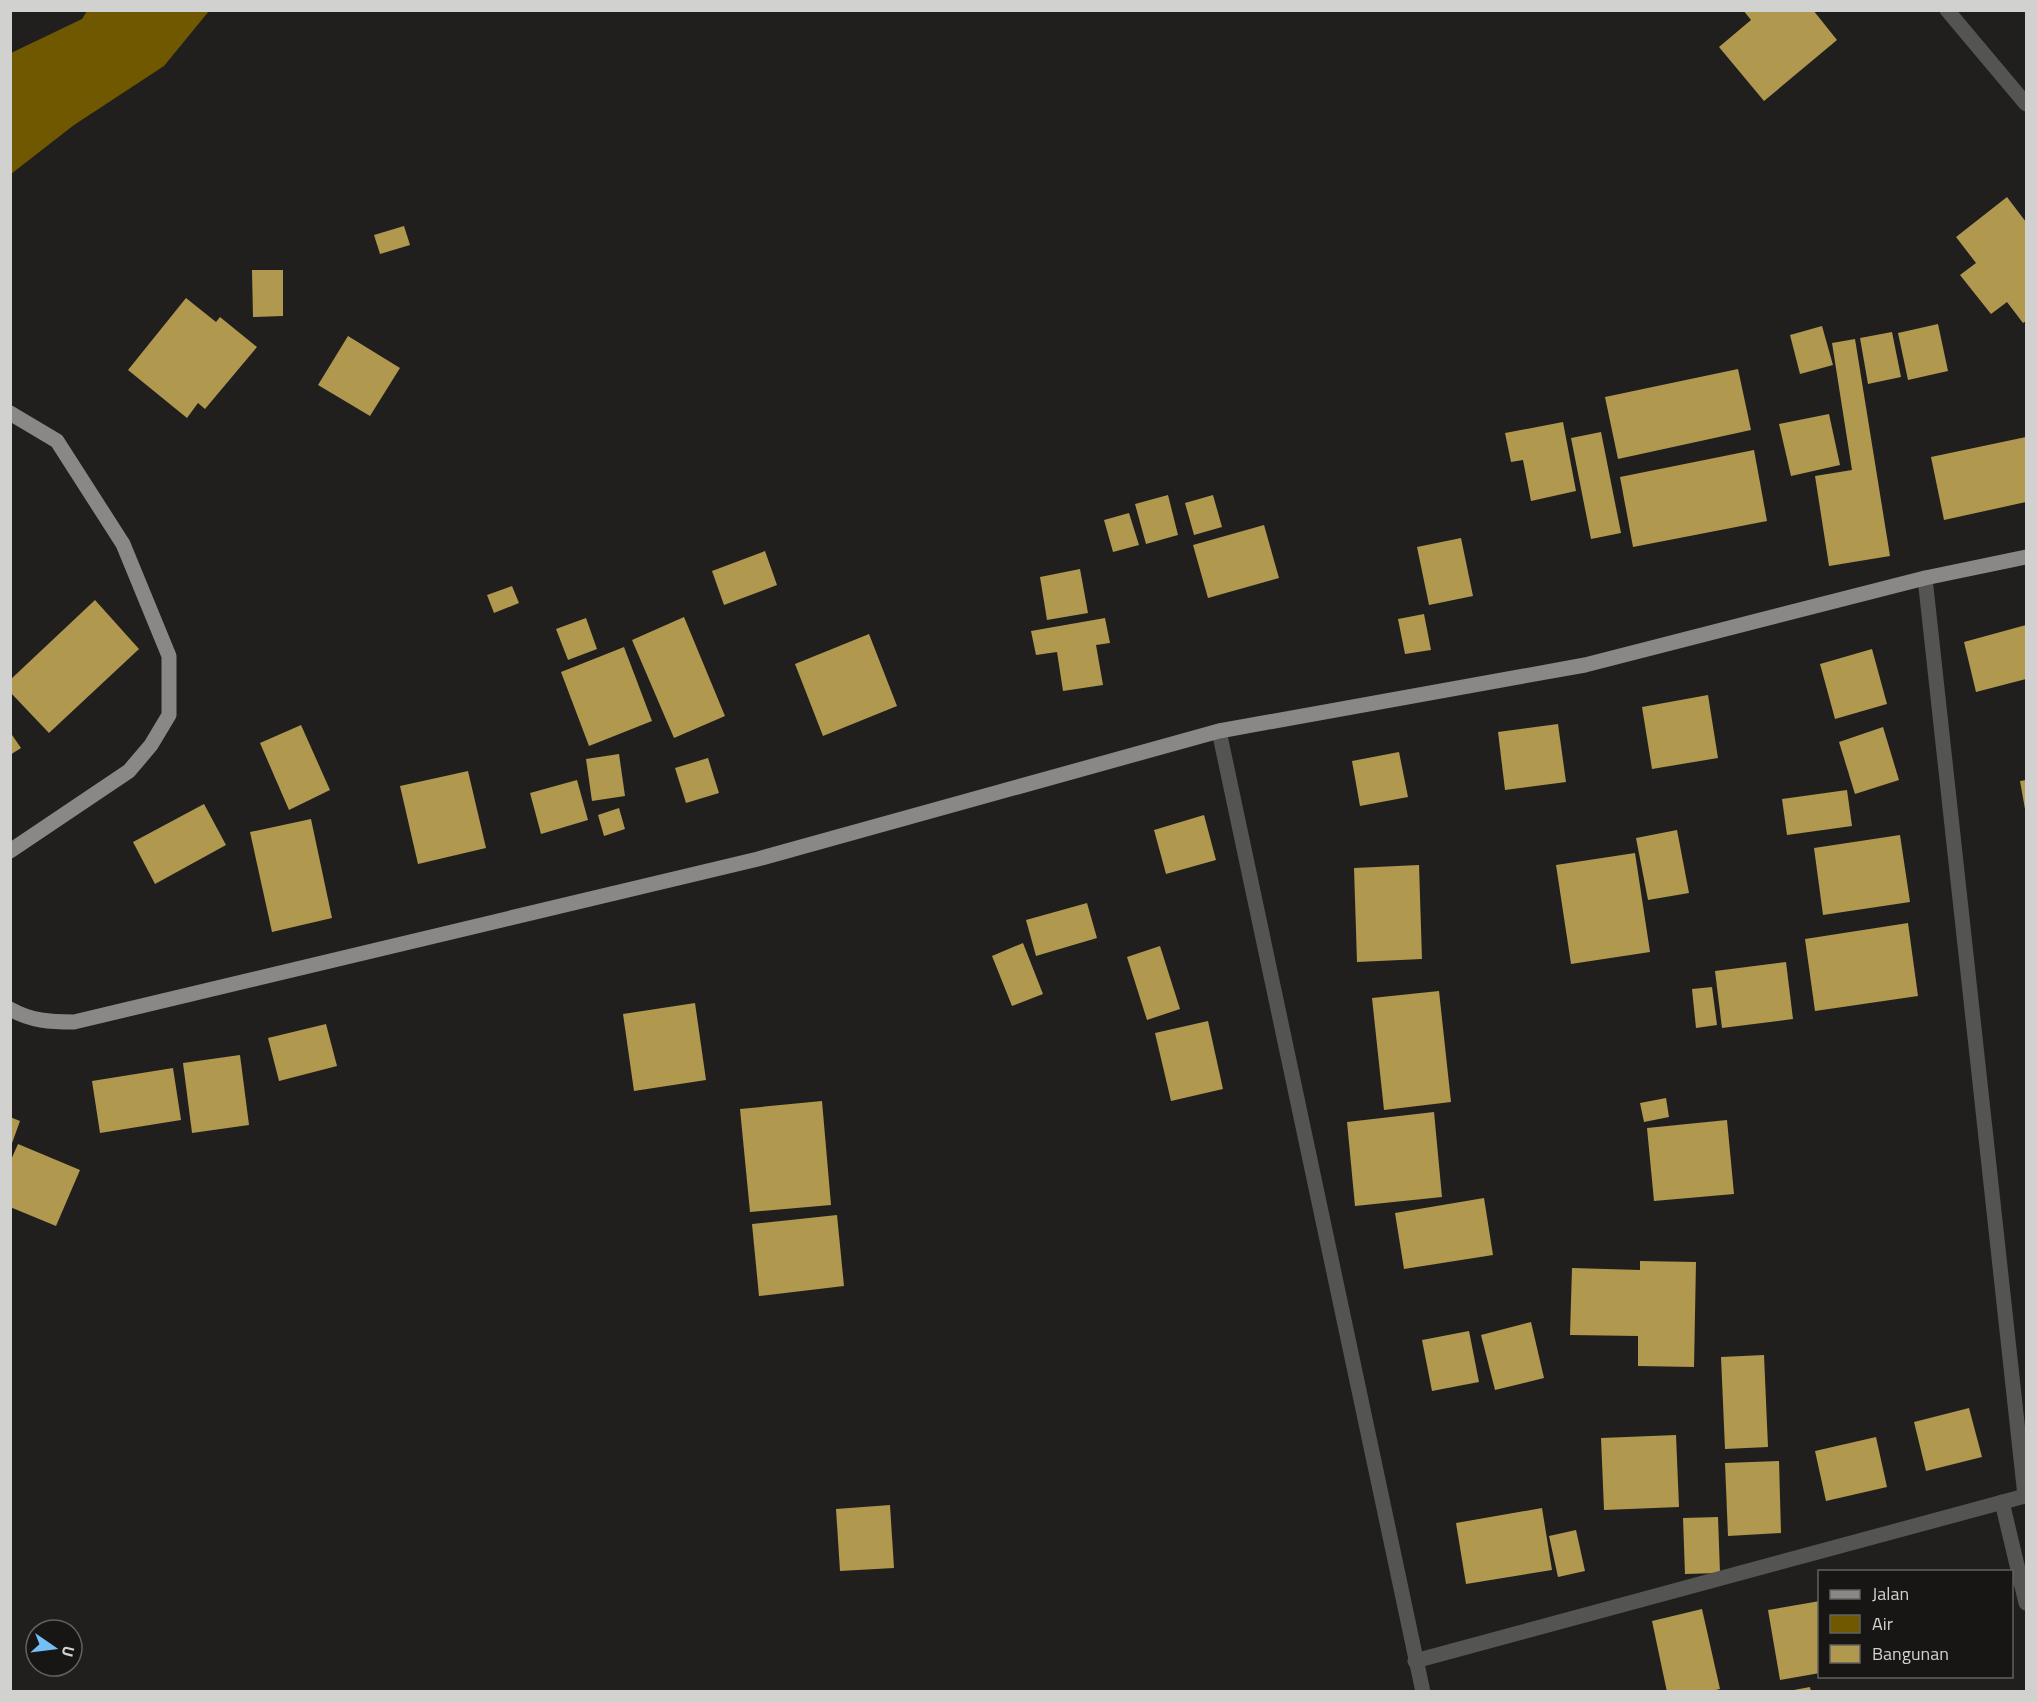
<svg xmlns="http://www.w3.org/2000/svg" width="2037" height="1702" font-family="'Titillium Web',sans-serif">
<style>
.water{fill:#6f5800}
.building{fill:#b0984f}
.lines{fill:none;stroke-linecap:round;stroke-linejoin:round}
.minor{stroke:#545453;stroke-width:15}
.major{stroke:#898886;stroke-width:15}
</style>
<rect width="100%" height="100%" fill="#201f1d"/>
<!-- water -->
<polygon class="water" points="87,11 209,11 164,66 74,125 11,174 11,53 82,19"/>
<!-- building -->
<g class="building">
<polygon points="1743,10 1813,10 1837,40 1764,101 1719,47 1751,20"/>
<polygon points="2007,197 2026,222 2026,321 2023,323 2007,302 1991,314 1960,275 1976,263 1956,237"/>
<polygon points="404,226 410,245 380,254 374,235"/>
<polygon points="252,270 283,270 283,316 253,317"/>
<polygon points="186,298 216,322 220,317 257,347 205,409 198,403 187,418 128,370"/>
<polygon points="1938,324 1948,371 1908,380 1898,333"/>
<polygon points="1822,326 1833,365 1800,374 1790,335"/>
<polygon points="1892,332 1901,377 1868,384 1860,338"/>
<polygon points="348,336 400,368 370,416 318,385"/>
<polygon points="1855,339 1890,556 1829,566 1815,476 1852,470 1832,343"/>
<polygon points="1738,369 1751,430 1618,459 1605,397"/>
<polygon points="1829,414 1840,465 1791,476 1779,424"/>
<polygon points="1563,422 1576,491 1531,501 1523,460 1511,462 1505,433"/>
<polygon points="1601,432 1621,533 1591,539 1571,438"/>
<polygon points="2026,437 2026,502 1944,520 1931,457"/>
<polygon points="1754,450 1767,521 1633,547 1620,477"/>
<polygon points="1168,495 1178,535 1146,544 1135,504"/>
<polygon points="1213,495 1222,527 1194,535 1185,503"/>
<polygon points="1129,513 1139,545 1113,552 1104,520"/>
<polygon points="1264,525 1279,578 1208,598 1193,545"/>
<polygon points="1461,538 1473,596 1429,605 1417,547"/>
<polygon points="765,551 777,585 724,605 712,571"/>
<polygon points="1080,569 1088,613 1047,620 1040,577"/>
<polygon points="512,586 519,603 494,613 487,595"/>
<polygon points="95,600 139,649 49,733 10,692 10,680"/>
<polygon points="1424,614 1431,650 1405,654 1398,619"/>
<polygon points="684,617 725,716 674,738 632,640"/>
<polygon points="586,618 597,649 568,660 556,629"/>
<polygon points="1105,618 1110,643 1096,645 1103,685 1063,691 1057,652 1036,655 1031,631"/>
<polygon points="2026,625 2026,679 1976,692 1964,642"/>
<polygon points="869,634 897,706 823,736 795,664"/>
<polygon points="624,647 652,721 589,746 561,672"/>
<polygon points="1872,649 1887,704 1835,719 1820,664"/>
<polygon points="1708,695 1718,758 1652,769 1642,707"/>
<polygon points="1558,724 1566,782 1505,790 1498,732"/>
<polygon points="301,725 330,790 289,810 260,743"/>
<polygon points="1883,727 1899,780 1855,794 1839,742"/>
<polygon points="10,732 21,748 10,755"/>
<polygon points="1399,752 1408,797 1360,806 1352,761"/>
<polygon points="619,754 625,796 592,801 586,759"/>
<polygon points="708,758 719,793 686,803 675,768"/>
<polygon points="468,771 486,848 418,864 400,786"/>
<polygon points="577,780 588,820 541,834 530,793"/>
<polygon points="2026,780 2026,809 2025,809 2020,781"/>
<polygon points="1847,790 1852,826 1787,835 1782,799"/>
<polygon points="204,804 226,845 155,884 133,842"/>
<polygon points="619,808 625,829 604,836 598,815"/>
<polygon points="1204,815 1216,860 1166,874 1154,830"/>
<polygon points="311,819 332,918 272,932 250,832"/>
<polygon points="1677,830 1689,893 1648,900 1636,838"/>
<polygon points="1900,835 1910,902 1823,915 1814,848"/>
<polygon points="1635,853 1650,952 1571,964 1556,865"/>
<polygon points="1419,865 1422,959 1357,962 1354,868"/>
<polygon points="1087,903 1097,938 1036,956 1026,920"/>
<polygon points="1908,923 1918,996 1815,1011 1805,939"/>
<polygon points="1023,943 1043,994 1012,1006 992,956"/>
<polygon points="1160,946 1180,1009 1147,1020 1127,957"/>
<polygon points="1786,962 1793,1019 1722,1028 1715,971"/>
<polygon points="1712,987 1717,1025 1696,1028 1692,989"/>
<polygon points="1439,991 1451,1102 1384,1110 1372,998"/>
<polygon points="695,1003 706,1080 634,1091 623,1014"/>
<polygon points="1208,1021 1223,1089 1171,1101 1155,1033"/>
<polygon points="326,1024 337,1066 279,1081 268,1038"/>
<polygon points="240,1055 249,1125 192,1133 183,1063"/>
<polygon points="173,1068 181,1120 100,1133 92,1081"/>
<polygon points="1666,1098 1669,1117 1644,1122 1640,1103"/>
<polygon points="822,1101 831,1205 750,1212 740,1109"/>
<polygon points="1434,1112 1442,1197 1355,1206 1347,1122"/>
<polygon points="10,1117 20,1121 11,1146 10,1146"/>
<polygon points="1727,1120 1734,1194 1654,1201 1647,1128"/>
<polygon points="18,1144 80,1170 56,1226 10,1207 10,1162"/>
<polygon points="1484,1198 1493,1255 1404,1269 1395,1213"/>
<polygon points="837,1215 844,1286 759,1296 752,1224"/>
<polygon points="1640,1261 1696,1262 1694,1367 1638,1366 1638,1336 1570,1335 1572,1268 1640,1270"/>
<polygon points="1531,1322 1544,1378 1495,1390 1481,1335"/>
<polygon points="1469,1331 1479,1382 1432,1391 1422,1340"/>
<polygon points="1764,1355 1768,1447 1725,1449 1721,1357"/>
<polygon points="1969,1408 1982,1457 1926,1471 1914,1422"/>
<polygon points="1676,1435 1679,1507 1604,1510 1601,1438"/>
<polygon points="1876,1437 1887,1487 1826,1501 1815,1451"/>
<polygon points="1779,1461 1781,1533 1728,1536 1725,1463"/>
<polygon points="890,1505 894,1568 840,1571 836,1509"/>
<polygon points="1542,1508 1552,1570 1466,1584 1456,1523"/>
<polygon points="1718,1517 1720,1573 1685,1574 1683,1518"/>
<polygon points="1576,1530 1585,1571 1558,1577 1549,1536"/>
<polygon points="1820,1601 1820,1673 1780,1680 1768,1610"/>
<polygon points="1702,1609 1720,1689 1707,1692 1667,1692 1652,1621"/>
<polygon points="1810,1687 1811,1692 1794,1692 1794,1690"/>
</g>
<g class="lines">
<!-- minor -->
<g class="minor">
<polyline points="1947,10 2026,104"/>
<polyline points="1219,731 1423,1692"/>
<polyline points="2002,1502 2026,1603"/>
<polyline points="1415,1661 2025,1496 1925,578"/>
</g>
<!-- major -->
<g class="major">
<polyline points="10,413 57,441 123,544 169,656 169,715 151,745 129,771 10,851"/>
<path d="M10 1009C31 1021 50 1022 74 1022L758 859 1219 731 1585 665 1925 578 2026 557"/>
</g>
</g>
<!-- border -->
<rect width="2037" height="1702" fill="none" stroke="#d1d1d0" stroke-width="24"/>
<!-- legend -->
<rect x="1818" y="1570" width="195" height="108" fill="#171614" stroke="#61615f" stroke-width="1.5"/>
<rect x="1830" y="1590" width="30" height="9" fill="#898886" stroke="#61615f" stroke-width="1.5"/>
<text x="1872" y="1600" font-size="18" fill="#d1d1d0">Jalan</text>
<rect x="1830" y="1615" width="30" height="18" fill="#6f5800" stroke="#61615f" stroke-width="1.5"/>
<text x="1872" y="1630" font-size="18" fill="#d1d1d0">Air</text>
<rect x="1830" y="1645" width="30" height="18" fill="#b0984f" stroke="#61615f" stroke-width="1.5"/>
<text x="1872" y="1660" font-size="18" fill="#d1d1d0">Bangunan</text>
<!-- north arrow -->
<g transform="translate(54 1648) rotate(104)"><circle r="28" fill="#171614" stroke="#61615f" stroke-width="1.5"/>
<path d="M0-4.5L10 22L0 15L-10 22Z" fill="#74c0f6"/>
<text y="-9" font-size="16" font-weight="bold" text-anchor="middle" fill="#d1d1d0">U</text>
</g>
</svg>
